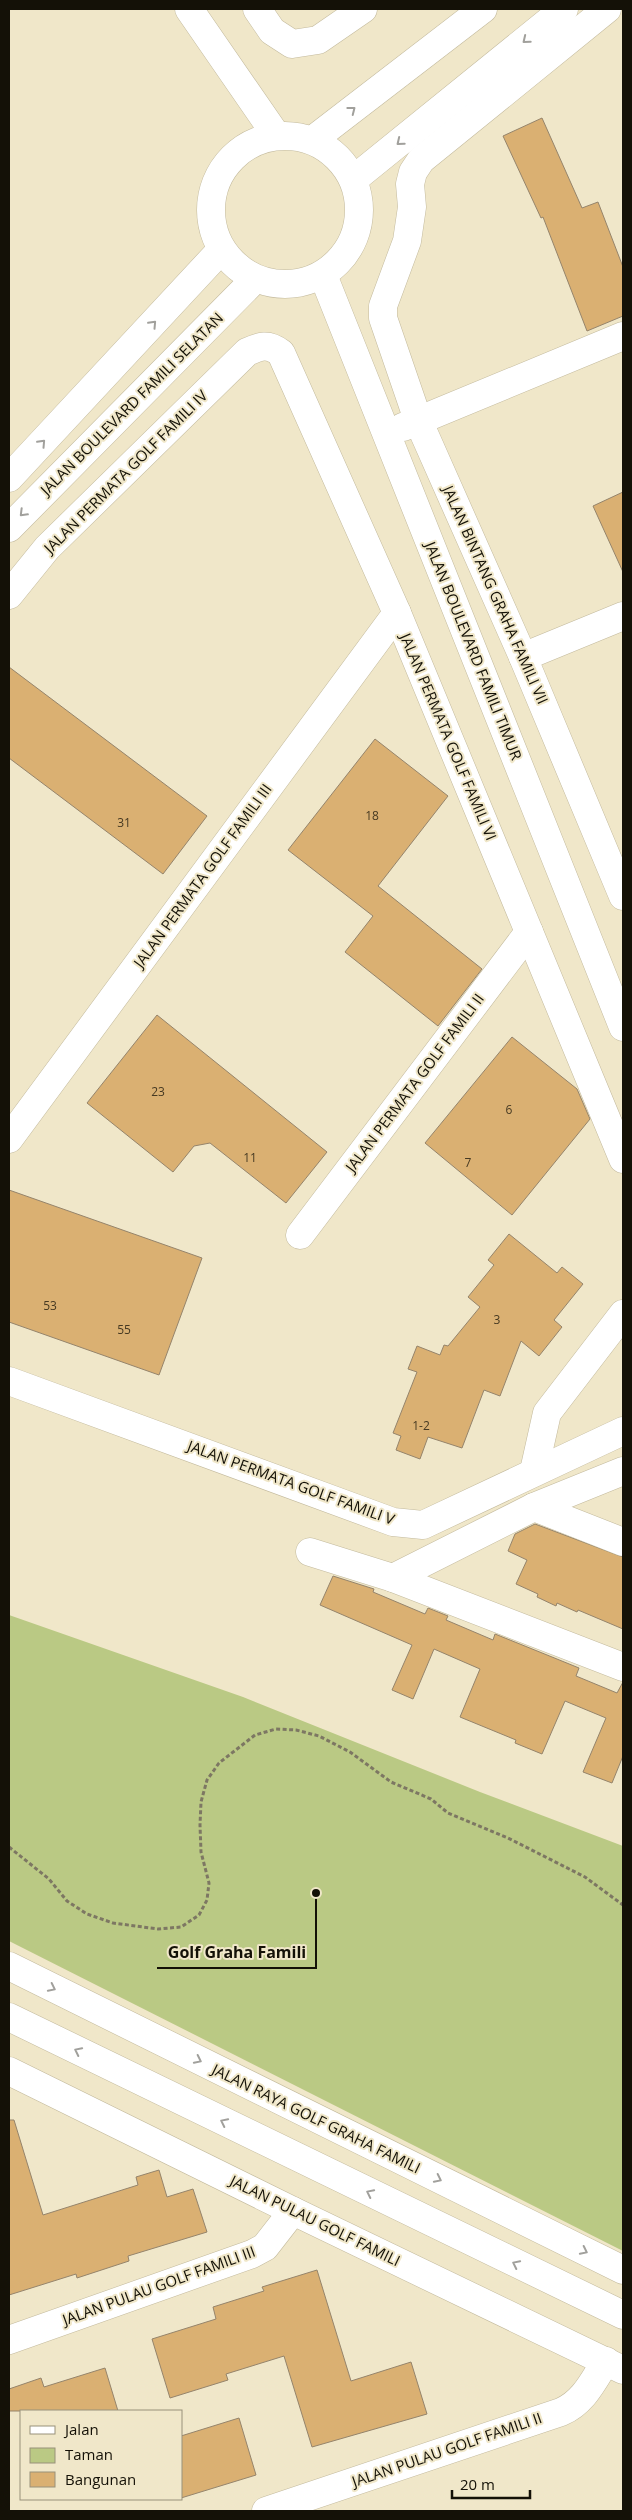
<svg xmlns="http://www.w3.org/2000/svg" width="632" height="2520" font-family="'Open Sans',sans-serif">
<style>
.green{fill:#bac984}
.building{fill:#dab072;stroke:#95846b}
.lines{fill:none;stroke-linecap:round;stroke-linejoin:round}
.street-casing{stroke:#c3ba9d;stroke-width:29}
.path{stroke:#7d7763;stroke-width:3;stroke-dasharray:4 2.5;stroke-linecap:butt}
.street{stroke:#fff;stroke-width:28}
.oneway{stroke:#a1a09c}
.labels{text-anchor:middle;stroke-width:4;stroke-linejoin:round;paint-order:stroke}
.number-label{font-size:12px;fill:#463922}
.street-label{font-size:15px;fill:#141107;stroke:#f0e7c9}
.leader{fill:none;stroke:#141107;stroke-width:2}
.callout-dot{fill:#141107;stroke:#f0e7c9;stroke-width:2}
.callout-label{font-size:16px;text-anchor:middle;font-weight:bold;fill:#141107;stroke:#f0e7c9;stroke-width:4;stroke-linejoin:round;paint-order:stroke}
</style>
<rect width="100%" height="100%" fill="#f0e7c9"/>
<!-- green -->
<polygon class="green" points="9,1615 243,1697 480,1792 623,1846 623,2251 9,1941"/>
<!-- building -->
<g class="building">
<polygon points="542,118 582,208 598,202 623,267 623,316 587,331 543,217 541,218 503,136"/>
<polygon points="623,492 623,572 593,506"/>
<polygon points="9,667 207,816 163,874 9,758"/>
<polygon points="375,739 448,796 378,886 482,969 438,1026 345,952 373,916 288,850"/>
<polygon points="157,1015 327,1152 286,1203 210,1143 194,1146 173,1172 87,1103"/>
<polygon points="512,1037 577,1089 590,1119 512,1215 425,1143"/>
<polygon points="9,1190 202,1258 159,1375 9,1322"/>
<polygon points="509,1234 557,1273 562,1267 583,1284 554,1320 562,1327 539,1356 521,1341 500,1396 484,1390 462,1448 428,1437 420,1459 396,1450 401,1436 393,1433 417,1372 408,1369 417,1346 440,1355 444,1345 448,1346 480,1307 468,1297 494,1265 488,1260"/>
<polygon points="535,1524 623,1557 623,1629 578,1610 577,1612 557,1603 556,1606 537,1597 538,1594 516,1584 527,1560 508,1551 515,1534"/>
<polygon points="333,1576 374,1589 373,1592 425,1614 428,1608 448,1616 446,1620 493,1640 495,1634 552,1657 579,1668 576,1676 617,1693 623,1682 623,1756 612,1783 583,1772 606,1718 565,1701 542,1754 515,1743 516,1740 460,1717 480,1669 434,1649 413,1699 392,1690 412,1645 320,1605"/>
<polygon points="9,2120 14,2120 43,2215 138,2185 136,2177 159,2170 167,2197 193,2189 207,2232 128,2256 129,2261 77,2278 76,2274 9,2295"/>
<polygon points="317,2270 351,2381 411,2362 427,2414 312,2447 284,2356 226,2374 228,2380 170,2398 152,2339 216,2319 213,2307 264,2291 262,2287"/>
<polygon points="105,2368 118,2411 9,2411 9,2389 41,2378 44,2387"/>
<polygon points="239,2418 256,2475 181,2498 181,2436"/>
</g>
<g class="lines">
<!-- street casing -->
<g class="street-casing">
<g id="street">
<polyline points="189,9 276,135"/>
<polyline points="257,9 272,31 292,44 318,40 363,9"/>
<polyline points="607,9 421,160 413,172 410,184 412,207 407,241 383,306 383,318 418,420 523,657 623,896"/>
<circle cx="285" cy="210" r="74"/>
<polyline points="314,139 483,9"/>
<polyline points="354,179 564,9"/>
<polyline points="323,275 623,1027"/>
<polyline points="403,427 623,336"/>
<polyline points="9,478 221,250"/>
<polyline points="9,528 255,279"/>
<path d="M9 595 47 548 247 352C260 346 268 343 281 353L397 613 623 1159"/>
<polyline points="523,657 623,616"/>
<polyline points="9,1139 397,613"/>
<polyline points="300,1235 529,932"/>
<polyline points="9,1381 393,1522 423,1525 623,1431"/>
<polyline points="534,1471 547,1413 623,1314"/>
<polyline points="534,1507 623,1471"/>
<polyline points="310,1552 393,1578 623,1667"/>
<polyline points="393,1578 534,1507 623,1542"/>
<polyline points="9,1966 623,2270"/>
<polyline points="9,2017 623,2315"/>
<polyline points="9,2071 293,2211 623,2370"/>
<polyline points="9,2340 252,2254 265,2247 293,2211"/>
<path d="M266 2511 561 2412C584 2402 593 2381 606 2361"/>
</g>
</g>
<!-- path -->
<polyline class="path" points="9,1847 49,1879 67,1901 87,1914 113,1923 158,1929 181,1927 199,1915 207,1900 209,1883 201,1852 200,1825 201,1802 207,1780 219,1763 255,1735 276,1729 296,1730 319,1736 350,1752 391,1782 431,1799 448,1813 508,1838 585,1877 623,1905"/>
<!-- street -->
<use href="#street" class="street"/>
</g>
<!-- one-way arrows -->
<defs><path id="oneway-chevron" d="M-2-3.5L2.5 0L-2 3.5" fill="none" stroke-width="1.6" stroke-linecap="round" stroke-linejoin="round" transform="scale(1.25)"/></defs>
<g class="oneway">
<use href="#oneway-chevron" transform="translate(526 40) rotate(141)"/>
<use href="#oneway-chevron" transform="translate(352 110) rotate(-38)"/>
<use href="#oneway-chevron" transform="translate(400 142) rotate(141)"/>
<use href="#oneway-chevron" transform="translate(153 324) rotate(-47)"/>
<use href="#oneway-chevron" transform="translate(42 443) rotate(-47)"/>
<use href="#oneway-chevron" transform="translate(23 513) rotate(135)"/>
<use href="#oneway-chevron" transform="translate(52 1988) rotate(26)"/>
<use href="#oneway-chevron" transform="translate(78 2051) rotate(-154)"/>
<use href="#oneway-chevron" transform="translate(198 2060) rotate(26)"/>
<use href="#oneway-chevron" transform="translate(224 2122) rotate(-154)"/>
<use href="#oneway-chevron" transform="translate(438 2179) rotate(26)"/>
<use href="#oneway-chevron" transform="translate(370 2193) rotate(-154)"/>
<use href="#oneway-chevron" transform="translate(584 2251) rotate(26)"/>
<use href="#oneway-chevron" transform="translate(516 2264) rotate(-154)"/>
</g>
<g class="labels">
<!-- number labels -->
<g class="number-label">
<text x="372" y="820">18</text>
<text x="124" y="827">31</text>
<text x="158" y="1096">23</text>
<text x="509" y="1114">6</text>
<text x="250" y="1162">11</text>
<text x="468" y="1167">7</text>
<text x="50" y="1310">53</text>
<text x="497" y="1324">3</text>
<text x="124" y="1334">55</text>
<text x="421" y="1430">1-2</text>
</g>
<!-- street labels -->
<g class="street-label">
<text transform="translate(132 404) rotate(-45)" y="5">JALAN BOULEVARD FAMILI SELATAN</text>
<text transform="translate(126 472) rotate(-45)" y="5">JALAN PERMATA GOLF FAMILI IV</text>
<text transform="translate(495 595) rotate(66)" y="5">JALAN BINTANG GRAHA FAMILI VII</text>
<text transform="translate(473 651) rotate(68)" y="5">JALAN BOULEVARD FAMILI TIMUR</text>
<text transform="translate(448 737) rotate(67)" y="5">JALAN PERMATA GOLF FAMILI VI</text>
<text transform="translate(203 876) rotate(-54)" y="5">JALAN PERMATA GOLF FAMILI III</text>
<text transform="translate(415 1083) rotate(-53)" y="5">JALAN PERMATA GOLF FAMILI II</text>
<text transform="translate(291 1483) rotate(20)" y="5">JALAN PERMATA GOLF FAMILI V</text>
<text transform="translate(316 2119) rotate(26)" y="5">JALAN RAYA GOLF GRAHA FAMILI</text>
<text transform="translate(315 2221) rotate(26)" y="5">JALAN PULAU GOLF FAMILI</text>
<text transform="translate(159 2286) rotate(-20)" y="5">JALAN PULAU GOLF FAMILI III</text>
<text transform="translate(447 2450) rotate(-19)" y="5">JALAN PULAU GOLF FAMILI II</text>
</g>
</g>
<!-- callouts -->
<path class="leader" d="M316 1893L316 1968H157"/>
<circle class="callout-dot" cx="316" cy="1893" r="5"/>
<g class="callout-label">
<text x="237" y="1958">Golf Graha Famili</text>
</g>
<!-- border -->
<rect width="632" height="2520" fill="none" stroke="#141107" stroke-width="20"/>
<!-- legend -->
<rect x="20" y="2410" width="162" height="90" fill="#f0e7c9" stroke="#98917b"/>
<rect x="30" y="2426" width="25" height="8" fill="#ffffff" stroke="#98917b"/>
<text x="65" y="2435" font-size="15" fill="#141107">Jalan</text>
<rect x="30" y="2448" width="25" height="15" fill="#bac984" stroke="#98917b"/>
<text x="65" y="2460" font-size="15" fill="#141107">Taman</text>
<rect x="30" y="2472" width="25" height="15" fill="#dab072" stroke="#98917b"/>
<text x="65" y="2485" font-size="15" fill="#141107">Bangunan</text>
<!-- scale -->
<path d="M452 2490v8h78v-8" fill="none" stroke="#141107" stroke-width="2.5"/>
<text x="460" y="2490" font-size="15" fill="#141107" stroke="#f0e7c9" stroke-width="4" paint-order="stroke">20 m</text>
</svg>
